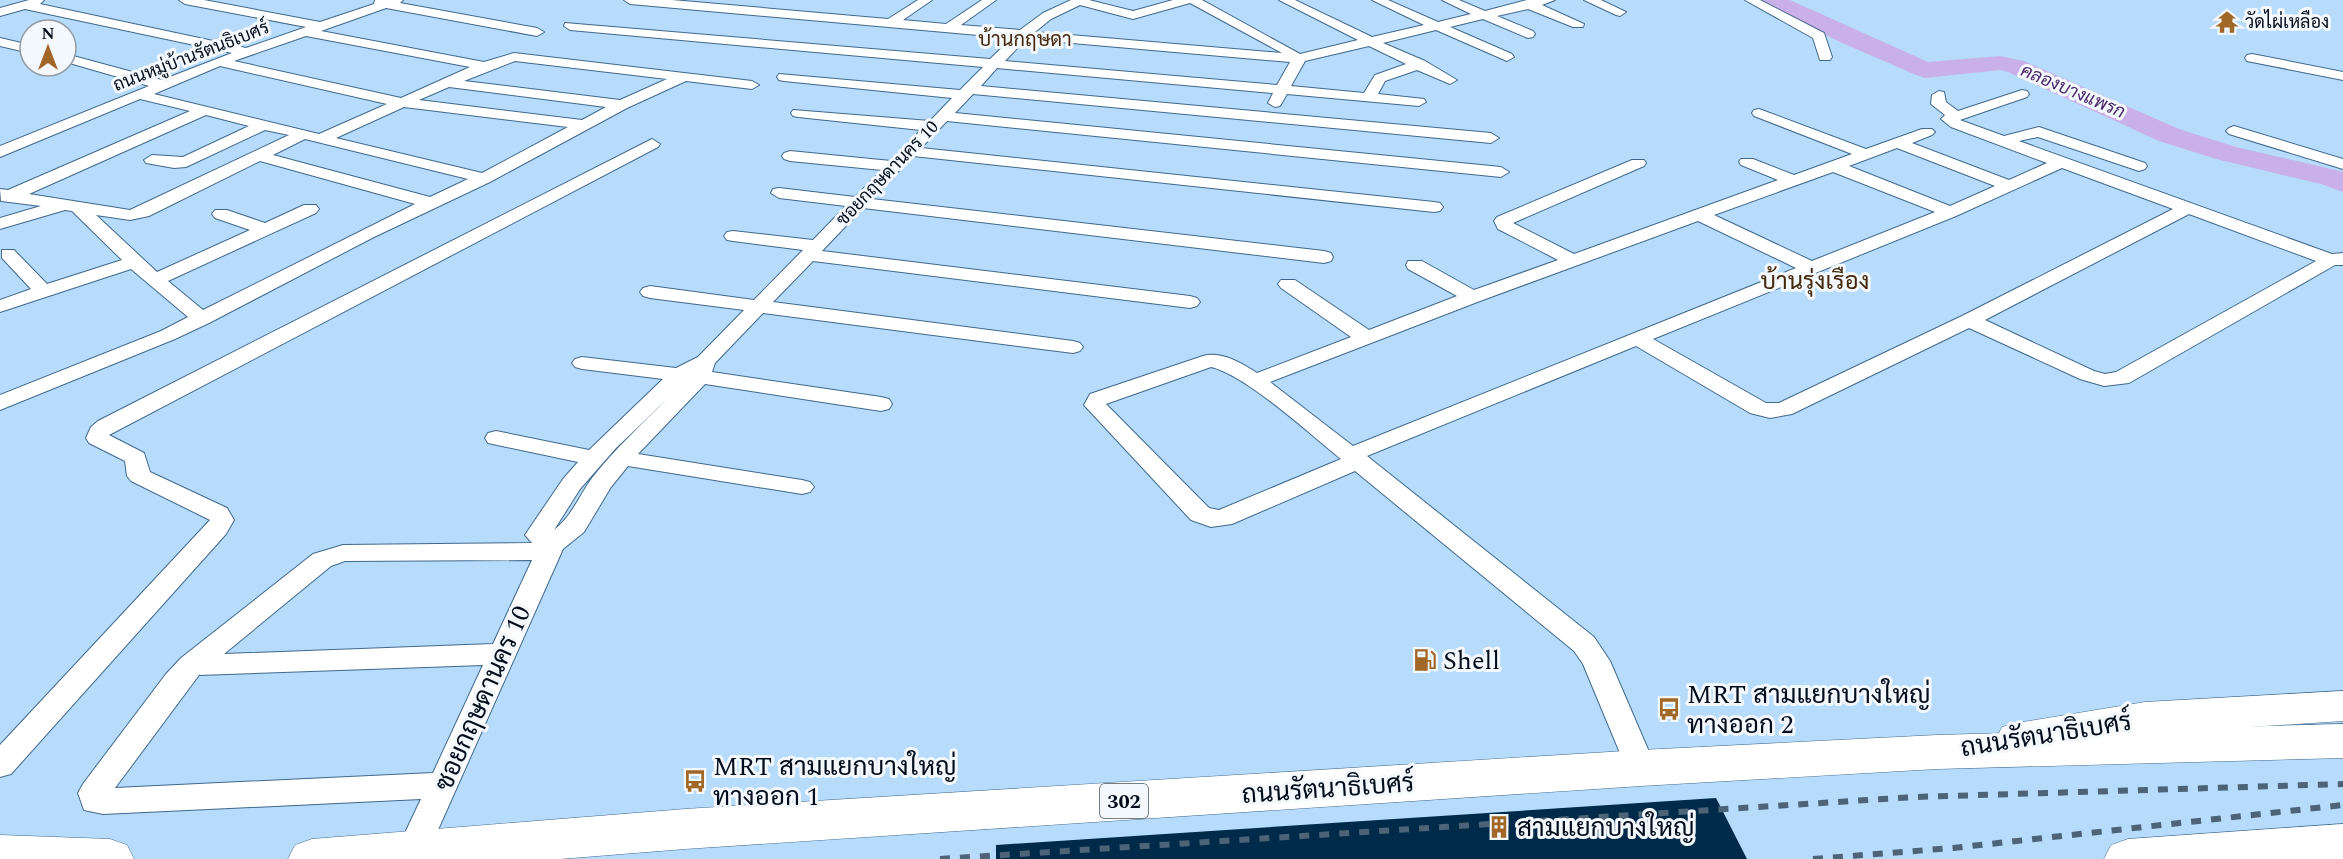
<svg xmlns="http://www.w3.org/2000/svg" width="2343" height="859" font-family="Spectral,Sarabun,serif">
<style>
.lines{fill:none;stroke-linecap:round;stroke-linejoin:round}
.river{fill:#cab0e9;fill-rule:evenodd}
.building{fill:#002a49}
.street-casing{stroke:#3f698c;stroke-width:2}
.secondary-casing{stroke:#3f698c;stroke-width:1}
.primary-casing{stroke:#3f698c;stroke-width:1}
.street{fill:#fff;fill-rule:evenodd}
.secondary{fill:#fff;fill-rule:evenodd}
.primary{fill:#fff;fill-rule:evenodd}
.rail{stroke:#4d6378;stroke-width:6;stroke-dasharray:10 10;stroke-linecap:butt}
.labels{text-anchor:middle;stroke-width:6;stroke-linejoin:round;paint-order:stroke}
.far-poi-label{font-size:18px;fill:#010d1a;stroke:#f3f8fc;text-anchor:start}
.far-street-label{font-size:18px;fill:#010d1a;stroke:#f3f8fc}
.far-water-label{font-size:18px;font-style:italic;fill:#4b286b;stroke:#f3f8fc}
.far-quarter-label{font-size:20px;fill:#45290a;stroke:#f3f8fc}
.shield{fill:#f3f8fc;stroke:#4a545e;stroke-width:1.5}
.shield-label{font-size:20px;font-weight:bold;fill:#010d1a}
.quarter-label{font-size:24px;fill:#45290a;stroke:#f3f8fc}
.near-poi-label{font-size:26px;fill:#010d1a;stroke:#f3f8fc;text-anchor:start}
.near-street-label{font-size:26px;fill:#010d1a;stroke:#f3f8fc}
</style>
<rect width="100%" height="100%" fill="#b7dbfb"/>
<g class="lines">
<!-- river -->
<polygon class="river" points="1761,0 1790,0 1928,62 2000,56 2024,61 2179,129 2236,147 2340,171 2343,172 2343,192 2321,184 2216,159 2159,141 2008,72 2000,70 1925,78 1916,75 1840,42 1764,5"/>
</g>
<!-- building -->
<polygon class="building" points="1716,798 1747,859 996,859 996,845"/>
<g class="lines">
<!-- street casing -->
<g class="street-casing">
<g id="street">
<path d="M29 0H44L40 4 246 48 306 27 185 4 179 0H204L320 22 374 4 375 0H403L400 3 537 28 544 32 537 36 386 8 321 31 484 62 514 53 752 81 759 85 752 89 686 81 627 108 490 182 374 237 209 323 175 339 0 410V395L161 331 188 317 131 269 0 312V300L31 289 2 258V250H14L47 284 122 260 72 211 65 210 0 229V218L41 206 1 201 0 189 8 190 190 111 140 99 0 157V146L149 86 66 62V54L162 80 232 53 25 9 0 16V8ZM306 36 470 67 401 98 234 61ZM515 61 667 79 620 100 464 81ZM220 66 387 104 319 134 154 94ZM449 87 606 107 582 120 419 100ZM404 107 568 127 482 173 336 138ZM206 115 249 126 183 157 152 155 144 160 146 163 174 168 186 167 265 130 289 135 130 210 29 194ZM305 139 468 179 430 197 273 155ZM260 161 415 204 203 310 168 281 316 213 319 209 316 205H304L265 223 227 210H215L212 214 215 218 250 230 157 272 96 215 130 220 149 216Z"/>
<path d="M624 0H672L888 19 918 0H932L903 20 946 24 982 0H996L961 25 1020 30 1043 13 1071 0H1089L1133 11 1173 0H1202L1300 54 1358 40 1279 0H1295L1372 37 1424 25 1372 0H1388L1438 22 1471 14 1442 0H1459L1485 11 1527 0H1555L1542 5 1584 24 1583 27H1573L1528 9 1497 16 1533 31 1535 34 1533 37 1528 38 1483 19 1450 27 1512 54 1514 57 1507 61 1436 30 1383 43 1425 61 1457 80 1450 84 1417 70 1385 81 1378 94 1424 99 1426 102 1419 106 1287 94 1280 106 1275 107 1268 103 1273 93 997 68 981 86 1491 133 1499 138 1491 143 973 94 955 113 1501 167 1509 172 1501 177 947 121 921 148 1434 202 1440 203 1443 207 1440 211 1434 212 913 156 872 199 1324 251 1331 253 1333 257 1331 261 1324 263 863 208 822 251 1190 296 1197 298 1200 302 1197 306 1190 308 813 261 773 302 1073 341 1080 343 1083 347 1080 351 1073 353 763 313 715 363 712 372 881 397 889 399 892 404 889 409 881 411 705 384 638 454 802 480 810 482 814 487 810 492 802 494 628 466 611 487 584 532 563 549 425 859H399L396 852 421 799 103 814 84 810 78 793 83 784 166 674 181 658 313 554 343 545 532 543 525 535 563 479 578 462 488 443 485 438 488 433 496 431 589 450 663 379 582 369 575 367 572 363 575 359 582 357 676 368 698 357 744 310 650 298 643 296 640 292 643 288 650 286 754 300 803 250 733 241 727 240 724 236 727 232 733 231 813 240 846 206 779 198 771 193 773 189 779 188 855 197 882 170 790 161 784 159 782 156 784 153 790 151 891 161 921 130 798 117 793 116 791 113 793 110 930 121 952 98 784 81 779 80 777 77 779 74 960 90 983 67 570 30 564 26 565 23 990 59 1012 38 630 4ZM1190 3 1282 53 1035 32 1051 19 1080 5 1133 19ZM1026 39 1290 62 1277 85 1005 61ZM1369 46 1406 64 1375 75 1364 93 1291 86 1305 61ZM666 400C641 425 614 450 592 478 579 496 572 516 554 530L580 489 616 448ZM532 560 493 644 224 654 331 566 345 561ZM483 665 433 773 115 788 199 675Z"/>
<polygon points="1584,0 1601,0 1626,12 1620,16 1616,15"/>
<polygon points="1745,0 1760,0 1824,33 1832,57 1830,60 1820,60 1813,38"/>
<polygon points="0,38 30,45 30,53 0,46"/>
<polygon points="2252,54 2343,72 2343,80 2247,61 2245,58 2247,55"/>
<path d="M2022 90 2027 91 2029 94 2027 97 1960 120 2004 136 2039 127 2145 163 2147 166 2145 169 2139 171 2038 137 2019 141 2332 254 2343 253V265H2335L2129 383 2104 386 2080 379 1969 328 1792 414 1770 418 1750 413 1636 346 1367 456 1594 637 1610 661 1656 768 1652 777 1641 780 1630 777 1583 664 1574 651 1355 471 1232 524 1211 527 1191 520 1084 405 1090 394 1203 356C1222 351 1241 363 1257 373L1351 337 1281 288 1278 284 1281 280H1295L1369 330 1457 296 1408 269 1406 265 1408 261H1422L1474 290 1558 260 1498 229 1494 221 1497 217 1632 160H1644L1646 163 1644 166 1513 223 1574 254 1778 180 1741 165 1739 162 1741 159H1753L1794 175 1852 154 1754 116 1752 113 1754 110 1759 109 1866 149 1922 129H1932L1935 132 1932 135 1912 143 2009 180 2047 163 1951 127 1941 119 1945 115 1931 104 1932 95 1939 91 1944 92 1946 102 1958 111ZM1897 148 1995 186 1950 206 1849 166ZM2062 168 2173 209 1962 316 1779 403H1766L1653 339 1956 216ZM1833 172 1935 212 1812 261 1714 215ZM2189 214 2316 261 2116 372 2105 374 2094 371 1985 320ZM1698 221 1796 268 1353 446 1270 382 1480 301ZM1211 367C1246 375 1311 435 1341 459L1219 510 1209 508 1106 404Z"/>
<polygon points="2234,126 2343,159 2343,169 2229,134 2226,131 2229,128"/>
<polygon points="652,139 660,144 658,147 109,435 144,453 150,472 227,508 234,520 226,534 11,774 0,777 0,745 210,520 131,481 127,476 125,461 89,443 86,438 91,427 98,421"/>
</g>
</g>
<!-- secondary casing -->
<g class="secondary-casing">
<polygon id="secondary" points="2343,691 2343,721 2145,734 2017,755 2002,751 1996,739 2002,727 2017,723 2145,702"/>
</g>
<!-- primary casing -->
<g class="primary-casing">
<g id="primary">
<polygon points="2343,724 2343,758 1937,769 1641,786 685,849 560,859 288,859 295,845 312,839 685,809 1641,750 1937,735"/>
<polygon points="2343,824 2343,859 2104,859 2111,845 2128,839"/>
<polygon points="0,835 110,839 127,845 134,859 0,859"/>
</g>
</g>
<!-- street -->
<use href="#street" class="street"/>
<!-- secondary -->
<use href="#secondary" class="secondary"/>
<!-- primary -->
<use href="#primary" class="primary"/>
<!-- rail -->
<g class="rail">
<polyline points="940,859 1915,797 2343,784"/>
<polyline points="1813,859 1953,848 2343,805"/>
</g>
</g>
<!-- icons -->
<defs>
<g id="temple-bare" transform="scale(1.8)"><path d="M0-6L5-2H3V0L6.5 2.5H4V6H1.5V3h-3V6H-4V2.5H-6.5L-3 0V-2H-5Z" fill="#a16726" stroke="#f3f8fc" stroke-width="2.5" paint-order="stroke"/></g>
<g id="fuel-bare" transform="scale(1.8)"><path d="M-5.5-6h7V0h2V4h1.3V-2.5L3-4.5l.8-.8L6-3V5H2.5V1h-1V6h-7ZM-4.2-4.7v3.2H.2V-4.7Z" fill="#a16726" stroke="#f3f8fc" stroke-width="2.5" paint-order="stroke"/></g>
<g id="bus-bare" transform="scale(1.8)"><path d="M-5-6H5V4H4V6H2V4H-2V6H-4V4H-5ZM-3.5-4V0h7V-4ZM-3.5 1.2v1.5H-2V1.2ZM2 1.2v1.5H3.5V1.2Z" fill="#a16726" stroke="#f3f8fc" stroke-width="2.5" paint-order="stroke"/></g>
<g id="building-bare" transform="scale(1.8)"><path d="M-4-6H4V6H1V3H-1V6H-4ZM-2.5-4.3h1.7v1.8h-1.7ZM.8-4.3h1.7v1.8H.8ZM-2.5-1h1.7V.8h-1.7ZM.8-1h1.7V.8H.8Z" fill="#a16726" stroke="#f3f8fc" stroke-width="2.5" paint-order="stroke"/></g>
</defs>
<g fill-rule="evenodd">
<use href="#temple-bare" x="2227" y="22"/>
<use href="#fuel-bare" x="1425" y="660"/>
<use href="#bus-bare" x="1669" y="709"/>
<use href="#bus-bare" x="695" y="781"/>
<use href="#building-bare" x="1499" y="827"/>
</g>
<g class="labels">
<!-- far-poi labels -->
<g class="far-poi-label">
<text x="2245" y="28">วัดไผ่เหลือง</text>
</g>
<!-- far-street labels -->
<g class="far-street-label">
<text transform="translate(191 56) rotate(-21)" y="6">ถนนหมู่บ้านรัตนธิเบศร์</text>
<text transform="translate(887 173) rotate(-46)" y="6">ซอยกฤษดานคร 10</text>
</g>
<!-- far-water labels -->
<g class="far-water-label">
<text transform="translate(2073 91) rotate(23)" y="6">คลองบางแพรก</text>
</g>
<!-- far-quarter labels -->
<g class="far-quarter-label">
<text x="1025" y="46">บ้านกฤษดา</text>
</g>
<!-- shield labels -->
<rect class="shield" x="1100" y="784" width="48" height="34" rx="4.5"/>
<g class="shield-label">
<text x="1124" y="808">302</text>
</g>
<!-- quarter labels -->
<g class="quarter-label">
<text x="1815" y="289">บ้านรุ่งเรือง</text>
</g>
<!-- near-poi labels -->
<g class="near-poi-label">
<text x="1443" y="669">Shell</text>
<text x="1687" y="703">MRT สามแยกบางใหญ่<tspan x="1687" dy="30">ทางออก 2</tspan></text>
<text x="713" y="775">MRT สามแยกบางใหญ่<tspan x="713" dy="30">ทางออก 1</tspan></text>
<text x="1517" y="836">สามแยกบางใหญ่</text>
</g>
<!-- near-street labels -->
<g class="near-street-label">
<text transform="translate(482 698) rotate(-66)" y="9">ซอยกฤษดานคร 10</text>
<text transform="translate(2046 734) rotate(-9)" y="9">ถนนรัตนาธิเบศร์</text>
<text transform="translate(1328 788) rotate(-4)" y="9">ถนนรัตนาธิเบศร์</text>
</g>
</g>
<!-- north arrow -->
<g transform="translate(48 48)"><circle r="28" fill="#f3f8fc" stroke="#929aa2" stroke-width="1.5"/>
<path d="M0-4.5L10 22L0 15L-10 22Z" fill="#a16726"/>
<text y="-9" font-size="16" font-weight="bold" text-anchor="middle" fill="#010d1a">N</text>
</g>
</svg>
